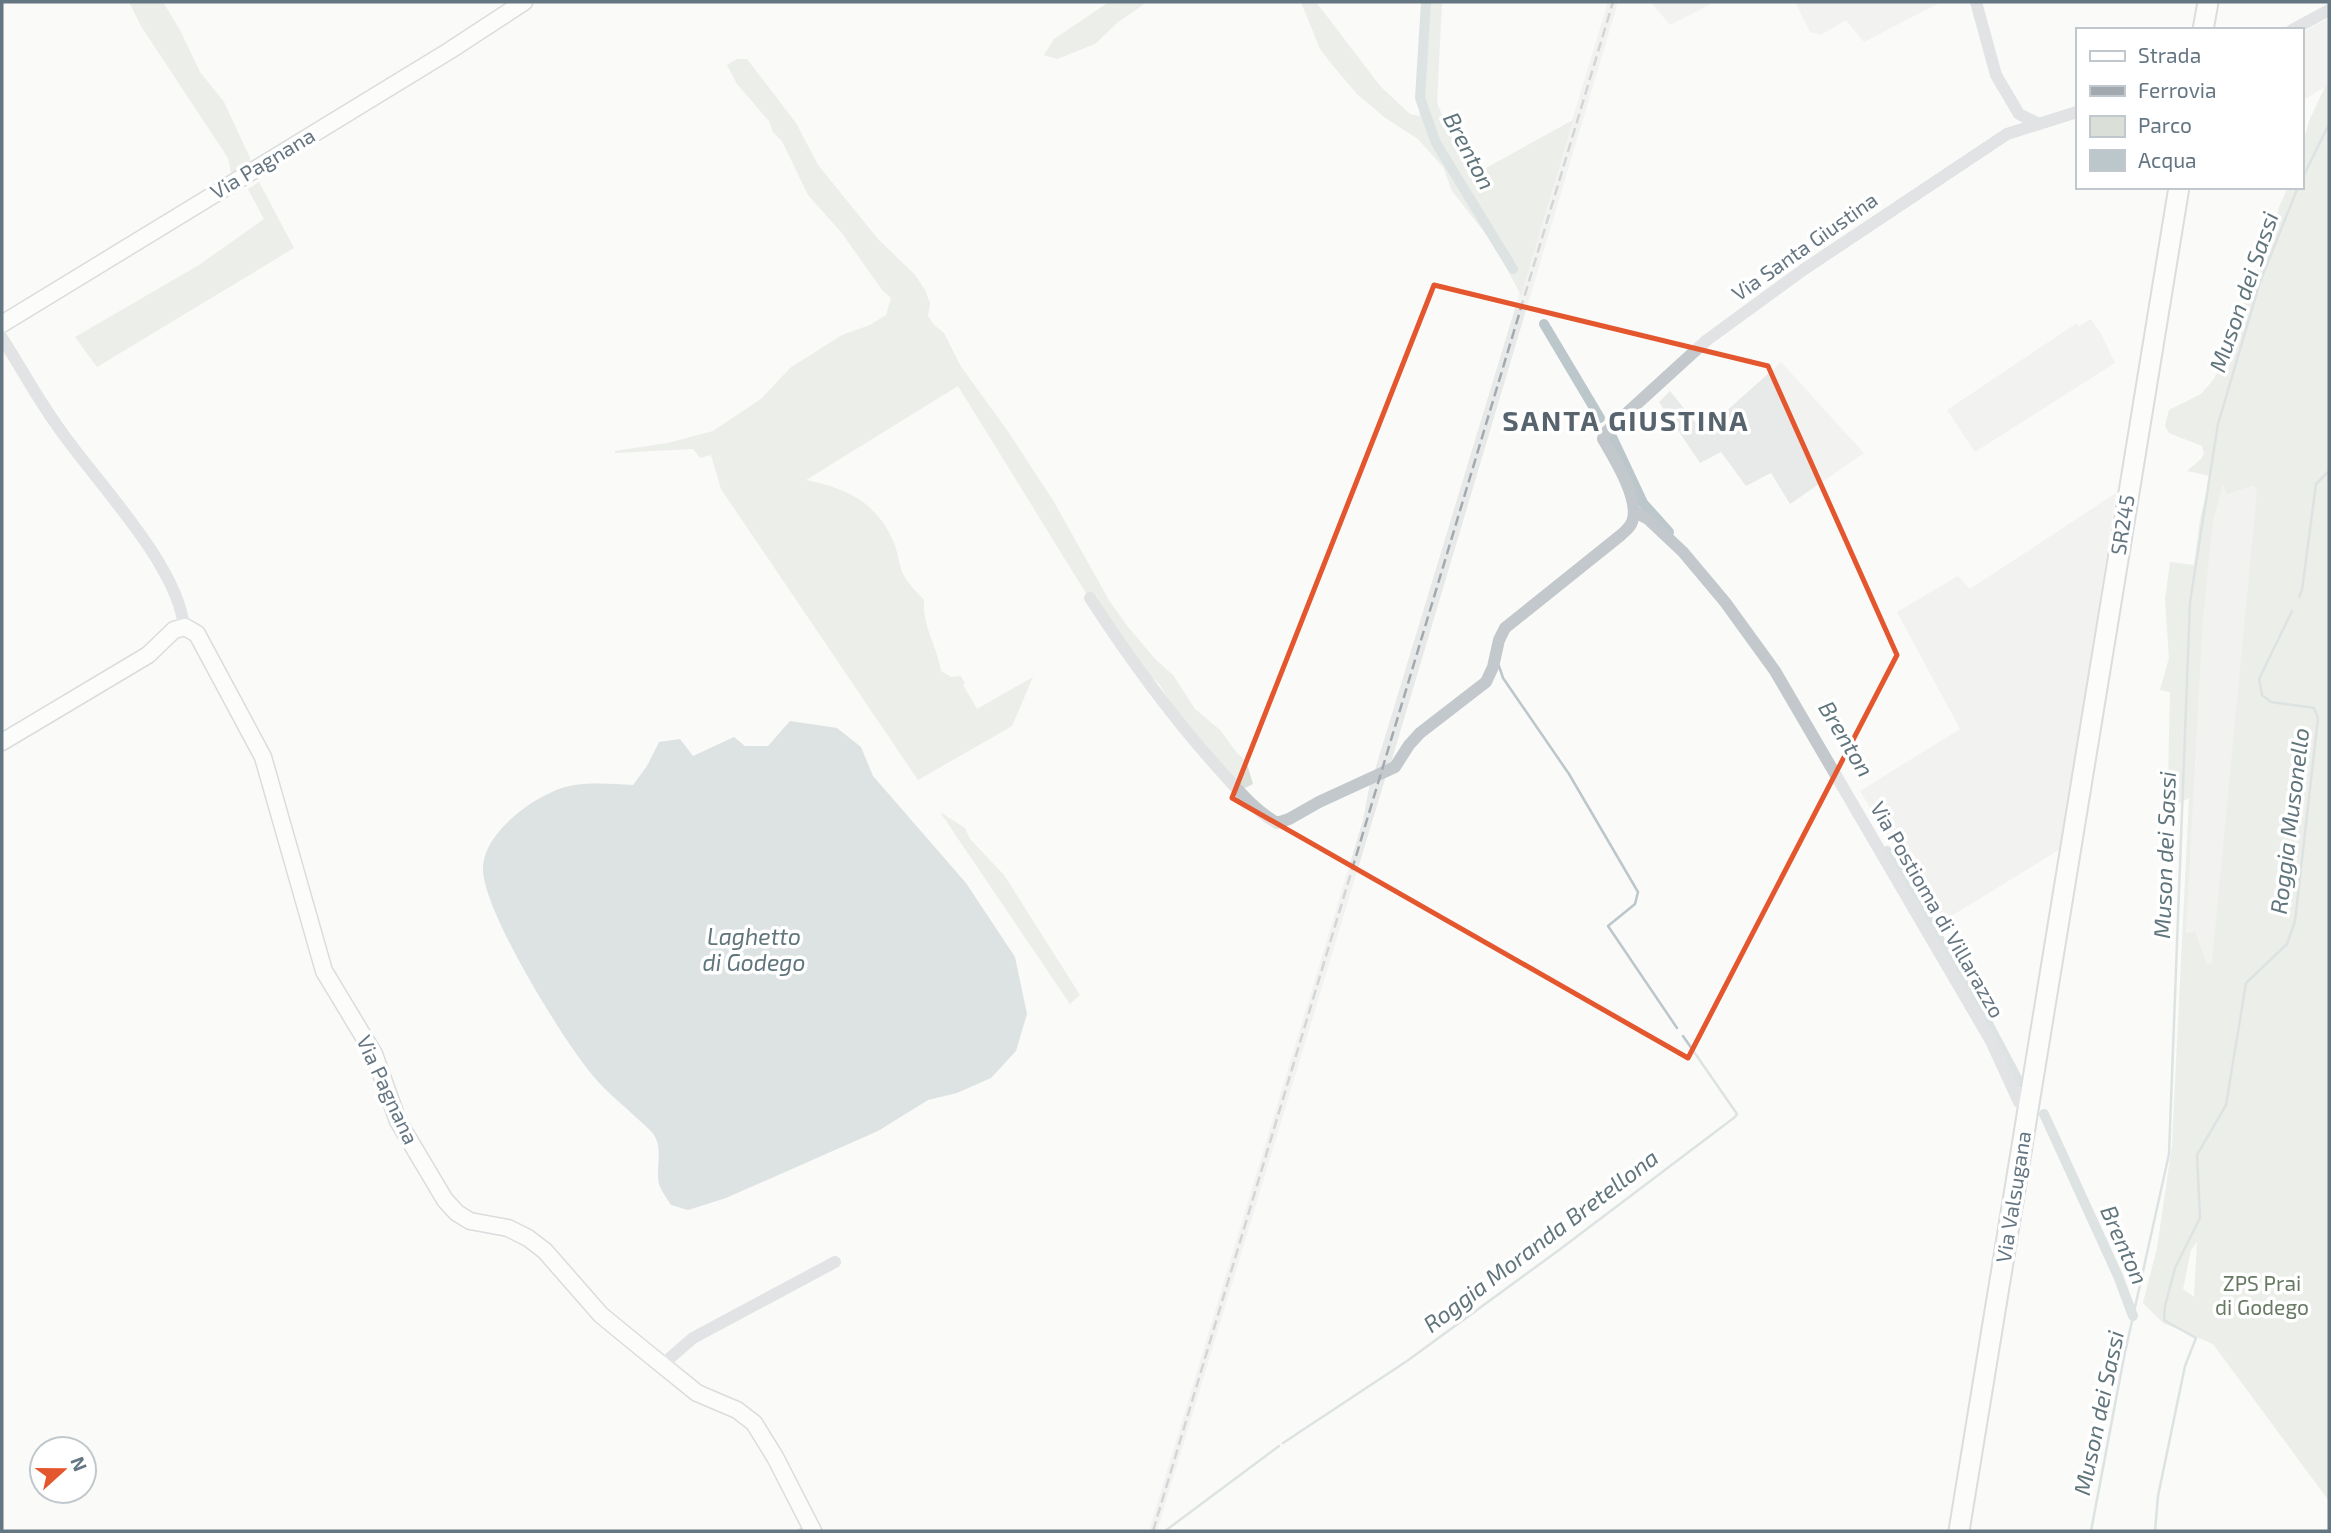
<svg xmlns="http://www.w3.org/2000/svg" width="2331" height="1533" font-family="'Exo 2',sans-serif">
<style>
.built{fill:#e8e9e9}
.green{fill:#dadfd7;fill-rule:evenodd}
.water{fill:#bbc7cb}
.lines{fill:none;stroke-linecap:round;stroke-linejoin:round}
.stream{stroke:#bbc7cb;stroke-width:2.5}
.canal{stroke:#bbc7cb;stroke-width:10}
.secondary-casing{stroke:#b3babf;stroke-width:19}
.primary-casing{stroke:#b5babe;stroke-width:23}
.street{stroke:#c3c8cc;stroke-width:12}
.secondary{stroke:#fff;stroke-width:16}
.primary{stroke:#fff;stroke-width:19}
.rail{stroke:#a2aab0;stroke-width:2.5;stroke-dasharray:10 5;stroke-linecap:butt}
.marked{fill:none;stroke:#e4572e;stroke-width:5;stroke-linejoin:round}
.labels{text-anchor:middle;stroke-width:7;stroke-linejoin:round;paint-order:stroke}
.street-label{font-size:21px;fill:#657683;stroke:#fff}
.park-label{font-size:21px;fill:#687a64;stroke:#fff}
.water-label{font-size:23px;font-style:italic;fill:#60757c;stroke:#fff}
.district-label{font-size:28px;font-weight:bold;letter-spacing:2px;fill:#57646e;stroke:#fff}
</style>
<rect width="100%" height="100%" fill="#fafaf8"/>
<!-- built -->
<g class="built">
<polygon points="1608,2 1618,2 1390,766 1374,773"/>
<polygon points="1651,2 1715,2 1670,25"/>
<polygon points="1795,2 1941,2 1864,42 1846,20 1821,35 1810,32"/>
<polygon points="2329,18 2329,85 2301,101 2301,33"/>
<polygon points="2091,319 2101,334 2115,363 1975,452 1947,410 2077,323 2078,327"/>
<polygon points="1781,362 1864,453 1790,504 1771,473 1746,486 1721,452 1700,463 1659,402 1670,391 1703,432"/>
<polygon points="2223,482 2255,485 2266,519 2227,958 2207,965 2194,931 2186,933 2203,619 2213,521"/>
<polygon points="2116,493 2062,848 1940,923 1860,791 1960,729 1897,612 1958,576 1970,589"/>
<polygon points="1386,776 1157,1531 1149,1531 1363,820 1370,783"/>
</g>
<!-- green -->
<g class="green">
<polygon points="129,2 163,2 181,32 200,72 224,102 250,158 250,167 232,178 228,158 141,26"/>
<polygon points="1109,2 1147,2 1118,22 1095,44 1057,59 1044,55 1054,39"/>
<polygon points="1301,2 1316,2 1381,87 1410,114 1420,116 1418,96 1422,2 1442,2 1437,103 1457,150 1477,173 1573,120 1521,295 1493,243 1452,191 1443,167 1418,139 1384,117 1357,94 1334,67 1320,49"/>
<path d="M737 59H747L796 123 818 165 878 239 915 275 925 290 930 303 928 316 934 325 944 333 960 365 1009 433 1054 502 1110 602 1128 627 1156 660 1173 675 1195 709 1220 730 1237 753 1246 761 1253 784 1239 791 1187 729 1160 685 1152 677 1136 670 1096 595 1089 598 958 386 806 480C846 488 877 502 894 543 898 553 899 565 903 574 908 584 917 592 924 600 922 626 937 646 941 671L951 677 961 676 965 684 963 685 977 709 1033 677 1012 726 918 780 721 489 711 455 700 458 693 449 615 453V451L668 443 713 431 761 399 790 368 842 335 870 325 886 315 891 298 883 291 841 232 808 195 782 141 773 132 769 121 737 84 727 65Z"/>
<path d="M2329 85V1501L2213 1344 2163 1323 2143 1303 2157 1248 2172 1145 2189 798 2164 811 2161 790 2168 786 2170 692 2160 690 2169 658 2165 600 2170 562 2194 565 2200 519 2211 476 2187 471 2201 459 2204 454 2202 446 2169 433 2165 426 2169 410 2201 394 2214 379 2233 339 2235 319 2244 303 2274 229 2279 207 2288 187H2301V150L2309 121 2325 87ZM2223 484 2227 494 2254 485 2257 493 2212 963 2207 965 2195 931 2186 933 2203 619 2213 521ZM2197 1242 2194 1297 2183 1289 2191 1250Z"/>
<polygon points="259,182 294,248 97,367 75,337 199,265 264,219 248,189"/>
<polygon points="940,812 965,828 970,839 1004,875 1080,995 1070,1004"/>
</g>
<!-- water -->
<path class="water" d="M790 721 837 728 861 747 873 776 966 883 1015 957 1027 1014 1016 1051 991 1078 957 1093 928 1100 878 1131 726 1198 688 1210 671 1205C667 1199 663 1193 660 1187 654 1171 664 1151 654 1135 650 1129 643 1124 639 1120 621 1103 600 1087 586 1067 559 1033 484 911 483 870 482 835 529 800 559 789 582 781 609 784 633 785L647 766 659 742 680 739 693 756 734 737 745 746H768Z"/>
<g class="lines">
<!-- stream -->
<g class="stream">
<polyline points="2301,181 2329,124"/>
<polyline points="2299,597 2302,590 2316,484 2329,471"/>
<polyline points="1499,666 1503,678 1569,774 1638,892 1635,904 1608,926 1677,1028"/>
<polyline points="1283,1443 1407,1361 1559,1250 1735,1117 1737,1114 1683,1036"/>
<polyline points="797,1531 801,1529 803,1531"/>
<polyline points="1165,1531 1279,1446"/>
<polyline points="2091,1531 2124,1357 2169,1154 2190,602 2218,424 2260,282 2298,187"/>
<polyline points="2155,1531 2158,1496 2185,1366 2196,1338 2164,1320 2165,1306 2175,1268 2200,1218 2197,1155 2226,1105 2246,983 2287,944 2295,921 2318,718 2314,708 2271,702 2262,695 2259,679 2292,611"/>
</g>
<!-- canal -->
<g class="canal">
<polyline points="1426,2 1420,98 1436,143 1513,269"/>
<polyline points="1544,324 1600,418"/>
<polyline points="1612,437 1643,503 1669,532"/>
<polyline points="1887,851 1975,999 2019,1082"/>
<polyline points="2044,1114 2118,1276 2133,1316"/>
</g>
<!-- secondary casing -->
<g class="secondary-casing">
<g id="secondary">
<polyline points="2,324 449,51 524,2"/>
<polyline points="2,742 148,655 174,630 185,627 197,634 263,757 324,971 374,1054 398,1121 445,1200 457,1213 470,1221 508,1228 528,1238 545,1251 601,1315 645,1351 697,1393 737,1410 754,1423 775,1457 813,1531"/>
</g>
</g>
<!-- primary casing -->
<g class="primary-casing">
<g id="primary">
<polyline points="2203,30 2208,2"/>
<polyline points="1959,1531 2179,187"/>
</g>
</g>
<!-- street -->
<g class="street">
<polyline points="1976,2 1996,75 2019,114 2039,124"/>
<polyline points="2292,30 2329,10"/>
<path d="M2 338C20 366 36 396 56 424 93 479 176 561 184 626"/>
<polyline points="1634,511 1648,519 1683,552 1725,602 1775,671 1991,1041 2019,1102 2028,1105"/>
<path d="M1090 598C1129 658 1171 716 1219 769 1237 789 1254 810 1277 823L1289 819 1319 802 1395 767 1409 745 1420 733 1486 682 1493 667 1499 640 1505 628 1621 535C1625 531 1630 528 1632 522 1641 501 1614 458 1603 439L1605 433 1707 340 1803 270 2007 134 2077 112"/>
<polyline points="662,1365 693,1338 835,1262"/>
</g>
<!-- secondary -->
<use href="#secondary" class="secondary"/>
<!-- primary -->
<use href="#primary" class="primary"/>
<!-- rail -->
<polyline class="rail" points="1153,1531 1613,2"/>
</g>
<!-- marked area -->
<path d="M0 0H2331V1533H0ZM1434 285 1768 366 1897 655 1688 1058 1232 798Z" fill="#fafaf8" fill-opacity=".55" fill-rule="evenodd"/>
<path class="marked" d="M1434 285 1768 366 1897 655 1688 1058 1232 798Z"/>
<g class="labels">
<!-- street labels -->
<g class="street-label">
<text transform="translate(263 164) rotate(-31)" y="7">Via Pagnana</text>
<text transform="translate(1805 247) rotate(-35)" y="7">Via Santa Giustina</text>
<text transform="translate(2123 525) rotate(-81)" y="7">SR245</text>
<text transform="translate(1937 910) rotate(60)" y="7">Via Postioma di Villarazzo</text>
<text transform="translate(387 1090) rotate(65)" y="7">Via Pagnana</text>
<text transform="translate(2014 1197) rotate(-81)" y="7">Via Valsugana</text>
</g>
<!-- park labels -->
<g class="park-label">
<text x="2262" y="1291">ZPS Prai<tspan x="2262" dy="24">di Godego</tspan></text>
</g>
<!-- water labels -->
<g class="water-label">
<text transform="translate(1469 151) rotate(62)" y="8">Brenton</text>
<text transform="translate(2244 292) rotate(-71)" y="8">Muson dei Sassi</text>
<text transform="translate(1846 739) rotate(59)" y="8">Brenton</text>
<text transform="translate(2290 821) rotate(-83)" y="8">Roggia Musonello</text>
<text transform="translate(2165 855) rotate(-88)" y="8">Muson dei Sassi</text>
<text x="754" y="945">Laghetto<tspan x="754" dy="26">di Godego</tspan></text>
<text transform="translate(1541 1241) rotate(-37)" y="8">Roggia Moranda Bretellona</text>
<text transform="translate(2124 1245) rotate(66)" y="8">Brenton</text>
<text transform="translate(2099 1413) rotate(-78)" y="8">Muson dei Sassi</text>
</g>
<!-- district labels -->
<g class="district-label">
<text x="1626" y="431">SANTA GIUSTINA</text>
</g>
</g>
<!-- border -->
<rect width="2331" height="1533" fill="none" stroke="#657683" stroke-width="7"/>
<!-- legend -->
<rect x="2076" y="28" width="228" height="161" fill="#ffffff" stroke="#c1c8cd" stroke-width="2"/>
<rect x="2090" y="51" width="35" height="10" fill="#ffffff" stroke="#c1c8cd" stroke-width="2"/>
<text x="2138" y="63" font-size="21" fill="#657683">Strada</text>
<rect x="2090" y="86" width="35" height="10" fill="#a2aab0" stroke="#c1c8cd" stroke-width="2"/>
<text x="2138" y="98" font-size="21" fill="#657683">Ferrovia</text>
<rect x="2090" y="116" width="35" height="21" fill="#dadfd7" stroke="#c1c8cd" stroke-width="2"/>
<text x="2138" y="133" font-size="21" fill="#657683">Parco</text>
<rect x="2090" y="150" width="35" height="21" fill="#bbc7cb" stroke="#c1c8cd" stroke-width="2"/>
<text x="2138" y="168" font-size="21" fill="#657683">Acqua</text>
<!-- north arrow -->
<g transform="translate(63 1470) rotate(69)"><circle r="33" fill="#ffffff" stroke="#c1c8cd" stroke-width="2"/>
<path d="M0-5L12 26L0 18L-12 26Z" fill="#e4572e"/>
<text y="-10" font-size="19" font-weight="bold" text-anchor="middle" fill="#657683">N</text>
</g>
</svg>
